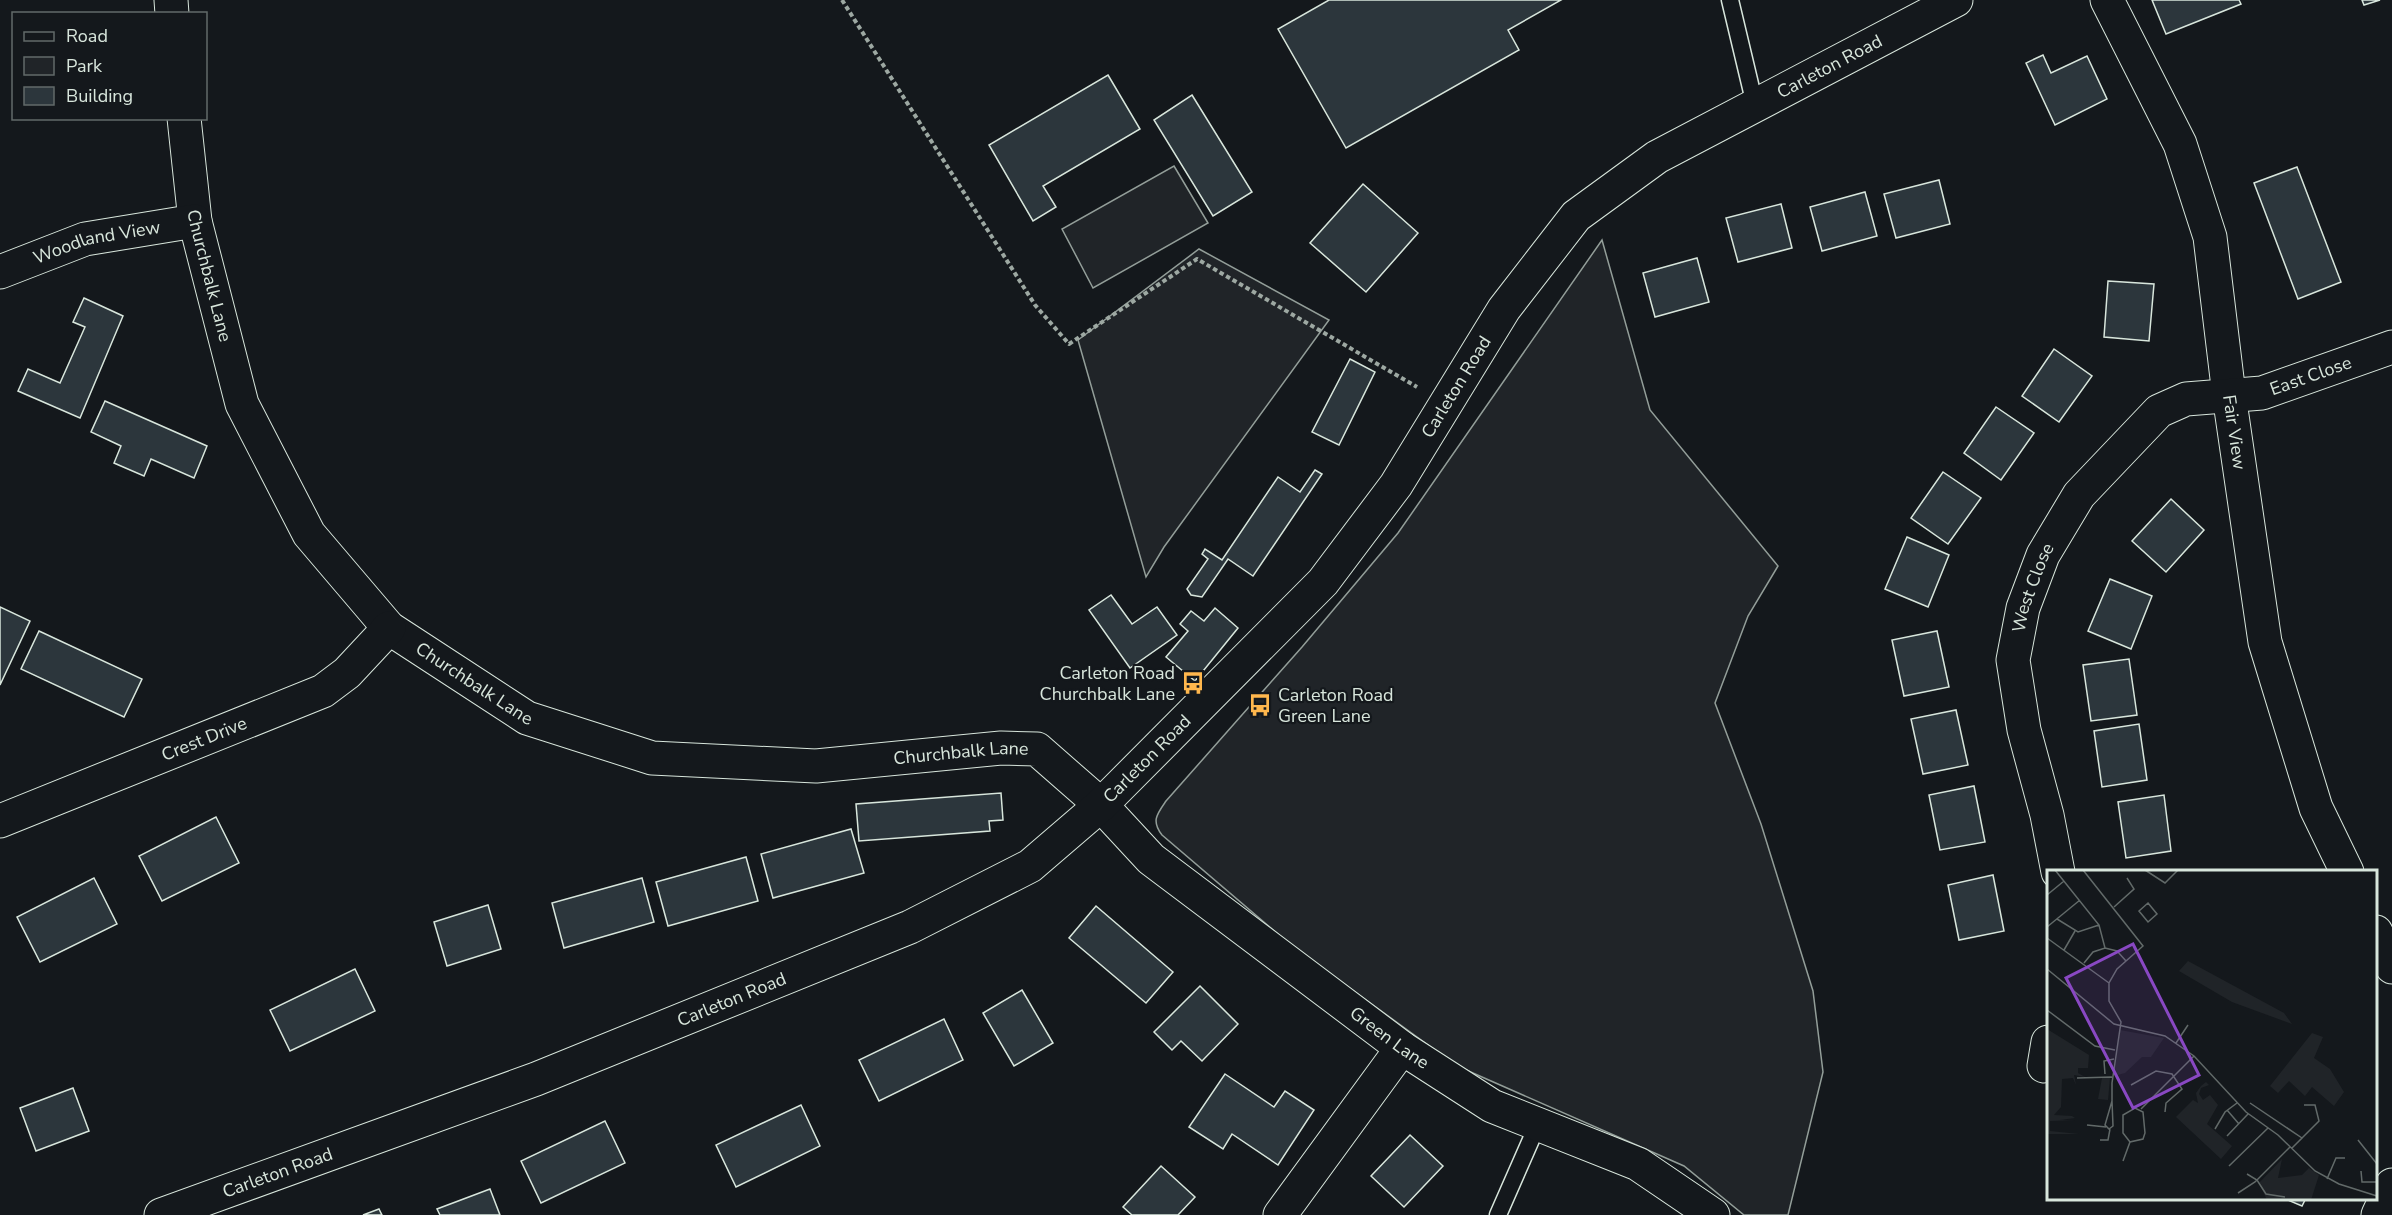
<svg xmlns="http://www.w3.org/2000/svg" width="2392" height="1215" font-family="'Nunito Sans',sans-serif">
<style>
.green{fill:#202428;stroke:#939e99;stroke-width:1.5}
.building{fill:#2c363c;stroke:#d8e6dc;stroke-width:1.5}
.lines{fill:none;stroke-linecap:round;stroke-linejoin:round}
.lane-casing{stroke:#d8e6dc;stroke-width:19}
.street-casing{stroke:#d8e6dc;stroke-width:35}
.secondary-casing{stroke:#d8e6dc;stroke-width:35}
.path{stroke:#9da8a2;stroke-width:4;stroke-dasharray:4.5 3;stroke-linecap:butt}
.lane{stroke:#14181c;stroke-width:16}
.street{stroke:#14181c;stroke-width:33}
.secondary{stroke:#14181c;stroke-width:33}
.labels{text-anchor:middle;stroke-width:4.5;stroke-linejoin:round;paint-order:stroke}
.street-label{font-size:18px;fill:#d8e6dc;stroke:#14181c}
.poi-label{font-size:18px;fill:#d8e6dc;stroke:#14181c;text-anchor:end}
.inset-road{fill:none;stroke:#626a69;stroke-width:1.5}
.view{fill:#8948c3;fill-opacity:0.15;stroke:#8948c3;stroke-width:3}
.inset-edge{fill:none;stroke:#d8e6dc;stroke-width:3}
</style>
<rect width="100%" height="100%" fill="#14181c"/>
<!-- green -->
<g class="green">
<polygon points="1174,166 1208,223 1093,288 1062,229"/>
<path d="M1602 240 1650 410 1778 566 1748 616 1715 703 1761 824 1813 991 1823 1072 1788 1215H1744L1684 1166 1457 1066 1293 947 1162 835C1151 821 1157 814 1166 801L1302 647 1398 533Z"/>
<polygon points="1199,249 1329,320 1164,547 1146,577 1078,340"/>
</g>
<!-- building -->
<g class="building">
<polygon points="1329,0 1561,0 1508,30 1519,50 1346,148 1278,29"/>
<polygon points="2152,0 2239,0 2241,4 2166,34"/>
<polygon points="2362,0 2380,0 2364,5"/>
<polygon points="2043,55 2051,73 2087,56 2107,99 2055,125 2026,63"/>
<polygon points="1108,75 1140,129 1043,186 1056,207 1033,221 989,145"/>
<polygon points="1192,95 1252,192 1213,216 1154,120"/>
<polygon points="2297,167 2341,282 2298,299 2254,183"/>
<polygon points="1939,180 1950,224 1896,238 1884,194"/>
<polygon points="1363,184 1418,233 1366,292 1310,243"/>
<polygon points="1865,192 1877,236 1822,251 1810,207"/>
<polygon points="1781,204 1792,248 1738,262 1726,218"/>
<polygon points="1697,258 1709,302 1655,317 1643,273"/>
<polygon points="2108,281 2154,284 2149,341 2104,337"/>
<polygon points="84,298 123,316 80,418 18,391 28,369 60,383 85,327 73,322"/>
<polygon points="2054,349 2092,376 2059,422 2022,396"/>
<polygon points="1350,359 1375,372 1339,445 1312,432"/>
<polygon points="105,401 207,446 194,478 151,459 144,476 114,463 121,446 91,432"/>
<polygon points="1996,407 2034,433 2001,480 1964,453"/>
<polygon points="1315,470 1322,474 1253,576 1228,559 1202,597 1191,595 1187,589 1208,559 1202,554 1205,549 1222,560 1278,477 1300,492"/>
<polygon points="1943,472 1981,498 1948,544 1911,518"/>
<polygon points="2171,499 2204,530 2166,572 2132,541"/>
<polygon points="1907,537 1949,555 1928,607 1885,589"/>
<polygon points="2110,579 2152,596 2131,649 2088,631"/>
<polygon points="1111,595 1132,624 1157,607 1177,635 1130,668 1089,610"/>
<polygon points="0,607 30,621 0,685"/>
<polygon points="1215,608 1238,628 1195,681 1166,657 1188,631 1180,624 1191,611 1204,621"/>
<polygon points="39,631 142,679 124,717 21,669"/>
<polygon points="1937,631 1949,687 1904,696 1892,640"/>
<polygon points="2129,659 2137,715 2091,721 2083,665"/>
<polygon points="1956,710 1968,765 1923,774 1911,719"/>
<polygon points="2139,724 2147,780 2102,787 2094,731"/>
<polygon points="1974,786 1985,842 1940,850 1929,795"/>
<polygon points="1001,793 1003,820 989,821 990,831 859,841 856,804"/>
<polygon points="2164,795 2171,851 2126,858 2118,802"/>
<polygon points="216,817 239,863 162,901 139,856"/>
<polygon points="851,829 864,873 773,898 761,854"/>
<polygon points="746,857 758,901 668,926 656,882"/>
<polygon points="1993,875 2004,931 1959,940 1948,885"/>
<polygon points="94,878 117,924 40,962 17,917"/>
<polygon points="642,878 654,922 564,948 552,903"/>
<polygon points="488,905 501,949 447,966 434,922"/>
<polygon points="1096,906 1173,972 1146,1003 1069,938"/>
<polygon points="355,969 375,1011 290,1051 270,1010"/>
<polygon points="1200,986 1238,1024 1202,1061 1181,1041 1172,1050 1154,1032"/>
<polygon points="1022,990 1053,1043 1014,1066 983,1013"/>
<polygon points="944,1019 963,1060 879,1101 859,1060"/>
<polygon points="1225,1074 1274,1107 1285,1091 1314,1110 1278,1165 1232,1134 1223,1149 1189,1127"/>
<polygon points="73,1088 89,1131 36,1151 20,1108"/>
<polygon points="801,1105 820,1146 736,1187 716,1145"/>
<polygon points="605,1121 625,1163 541,1203 521,1161"/>
<polygon points="1410,1135 1443,1166 1404,1207 1371,1176"/>
<polygon points="1161,1166 1195,1197 1178,1215 1132,1215 1123,1207"/>
<polygon points="490,1189 500,1215 440,1215 437,1209"/>
<polygon points="2283,1198 2306,1198 2302,1206"/>
<polygon points="379,1209 382,1215 363,1215"/>
</g>
<g class="lines">
<!-- lane casing -->
<g class="lane-casing">
<g id="lane">
<polyline points="1730,0 1755,105"/>
<polyline points="1498,1215 1537,1126"/>
</g>
</g>
<!-- street casing -->
<g class="street-casing">
<g id="street">
<polyline points="171,0 172,14"/>
<path id="s1" d="M2107 0 2180 144 2210 237 2229 395 2265 642 2316 808 2347 872"/>
<path id="s2" d="M184 118 195 221 242 404 309 534 389 628 527 718 652 758 816 766 1001 748 1037 749 1101 805 1151 859 1402 1048 1492 1106 1638 1164 1713 1215"/>
<path id="s3" d="M0 272 85 239 195 221"/>
<path id="s4" d="M0 821 323 691 347 673 389 628"/>
<path id="s5" d="M2058 872 2047 815 2024 730 2013 660 2023 608 2043 555 2079 495 2159 411 2186 399 2262 393 2392 347"/>
<polyline points="2376,932 2392,967"/>
<polyline points="2044,1066 2048,1042"/>
<polyline points="1280,1215 1402,1048"/>
<polyline points="2378,1215 2392,1185"/>
</g>
</g>
<!-- secondary casing -->
<g class="secondary-casing">
<g id="secondary">
<path id="s6" d="M161 1215 536 1079 910 927 1030 866 1101 805 1323 582 1396 485 1504 309 1576 216 1657 157 1956 0"/>
</g>
</g>
<!-- path -->
<polyline class="path" points="842,0 1035,305 1069,344 1197,259 1417,387"/>
<!-- lane -->
<use href="#lane" class="lane"/>
<!-- street -->
<use href="#street" class="street"/>
<!-- secondary -->
<use href="#secondary" class="secondary"/>
</g>
<!-- icons -->
<defs>
<g id="bus-bare" transform="scale(1.8)"><path d="M-5-6H5V4H4V6H2V4H-2V6H-4V4H-5ZM-3.5-4V0h7V-4ZM-3.5 1.2v1.5H-2V1.2ZM2 1.2v1.5H3.5V1.2Z" fill="#ffb74d" stroke="#14181c" stroke-width="2.5" paint-order="stroke"/></g>
</defs>
<g fill-rule="evenodd">
<use href="#bus-bare" x="1193" y="683"/>
<use href="#bus-bare" x="1260" y="705"/>
</g>
<g class="labels">
<!-- street labels -->
<g class="street-label">
<text dy="6" stroke="none"><textPath href="#s6" startOffset="2086">Carleton Road</textPath></text>
<text dy="6" stroke="none"><textPath href="#s3" startOffset="102">Woodland View</textPath></text>
<text dy="6" stroke="none"><textPath href="#s2" startOffset="160">Churchbalk Lane</textPath></text>
<text dy="6" stroke="none"><textPath href="#s5" startOffset="670">East Close</textPath></text>
<text dy="6" stroke="none"><textPath href="#s6" startOffset="1582">Carleton Road</textPath></text>
<text dy="6" stroke="none"><textPath href="#s1" startOffset="456">Fair View</textPath></text>
<text dy="6" stroke="none"><textPath href="#s5" startOffset="292">West Close</textPath></text>
<text dy="6" stroke="none"><textPath href="#s2" startOffset="664">Churchbalk Lane</textPath></text>
<text dy="6" stroke="none"><textPath href="#s4" startOffset="220">Crest Drive</textPath></text>
<text dy="6" stroke="none"><textPath href="#s2" startOffset="1168">Churchbalk Lane</textPath></text>
<text dy="6" stroke="none"><textPath href="#s6" startOffset="1096">Carleton Road</textPath></text>
<text dy="6" stroke="none"><textPath href="#s6" startOffset="610">Carleton Road</textPath></text>
<text dy="6" stroke="none"><textPath href="#s2" startOffset="1701">Green Lane</textPath></text>
<text dy="6" stroke="none"><textPath href="#s6" startOffset="124">Carleton Road</textPath></text>
</g>
<!-- poi labels -->
<g class="poi-label">
<text x="1175" y="679">Carleton Road<tspan x="1175" dy="21">Churchbalk Lane</tspan></text>
<text x="1278" y="701" text-anchor="start">Carleton Road<tspan x="1278" dy="21">Green Lane</tspan></text>
</g>
</g>
<!-- overview -->
<g transform="translate(2047 870)">
<rect width="330" height="330" fill="#14181c"/>
<path d="M141 91 237 143 245 154 185 132 132 101ZM0 159 42 185 41 198H31V203L38 207 27 205 29 215 26 208 15 209 14 237 7 245 25 246 28 248 13 250H28L3 251V261L32 264H0ZM73 160 117 168 104 187H95L78 203 67 206ZM265 163 276 167 267 188 283 199 297 222 287 236 265 217 258 226 242 211 231 223 223 216ZM55 208H63L61 230 51 229ZM159 212 162 215 154 218 152 224 156 230 163 225 171 235 160 254 185 276 174 289 129 247 146 230 151 233 149 223 154 216ZM235 289 231 308 255 305 262 298 272 305 264 330H220L212 313Z" fill="#202428"/>
<path class="inset-road" d="M8 0 52 55 58 78M36 0 96 76 70 99 62 113V131L74 152 65 213V231L66 256 62 259 58 255 65 231M98 0 118 13 131 0M0 25 17 11M101 33 110 44 101 52 92 41ZM67 37 87 19 80 8M10 49 31 62 52 55M0 57 33 30M0 68 62 113M17 80 28 61M37 93 46 82 58 78 70 81 79 91M0 99 67 154 118 166 147 186 199 242 231 265 268 301 292 314 330 326M0 140 48 176 68 180M129 173 141 155M58 204 57 191 67 189M30 208 65 207M84 215 109 201 125 204 135 219 119 233 118 242M203 233 255 268 245 278M94 239 147 186M180 240 192 254M40 255 59 257M168 259 178 242 190 233M180 266 201 244M255 268 272 251 268 235H257M53 270H61L63 259M311 270 330 294M76 291 83 272 96 269 98 263 96 242 88 238 76 245V263L83 272M182 296 221 258M314 301 315 312H330M200 304 210 310 219 324 238 327M280 309 289 288H298M191 323 208 312 243 277"/>
<path class="view" d="M86 74 152 205 86 238 19 108Z"/>
<rect width="330" height="330" class="inset-edge"/>
</g>
<!-- legend -->
<rect x="12" y="12" width="195" height="108" fill="#14181c" stroke="#626a69" stroke-width="1.5"/>
<rect x="24" y="32" width="30" height="9" fill="#14181c" stroke="#626a69" stroke-width="1.5"/>
<text x="66" y="42" font-size="18" fill="#d8e6dc">Road</text>
<rect x="24" y="57" width="30" height="18" fill="#202428" stroke="#626a69" stroke-width="1.5"/>
<text x="66" y="72" font-size="18" fill="#d8e6dc">Park</text>
<rect x="24" y="87" width="30" height="18" fill="#2c363c" stroke="#626a69" stroke-width="1.5"/>
<text x="66" y="102" font-size="18" fill="#d8e6dc">Building</text>
</svg>
